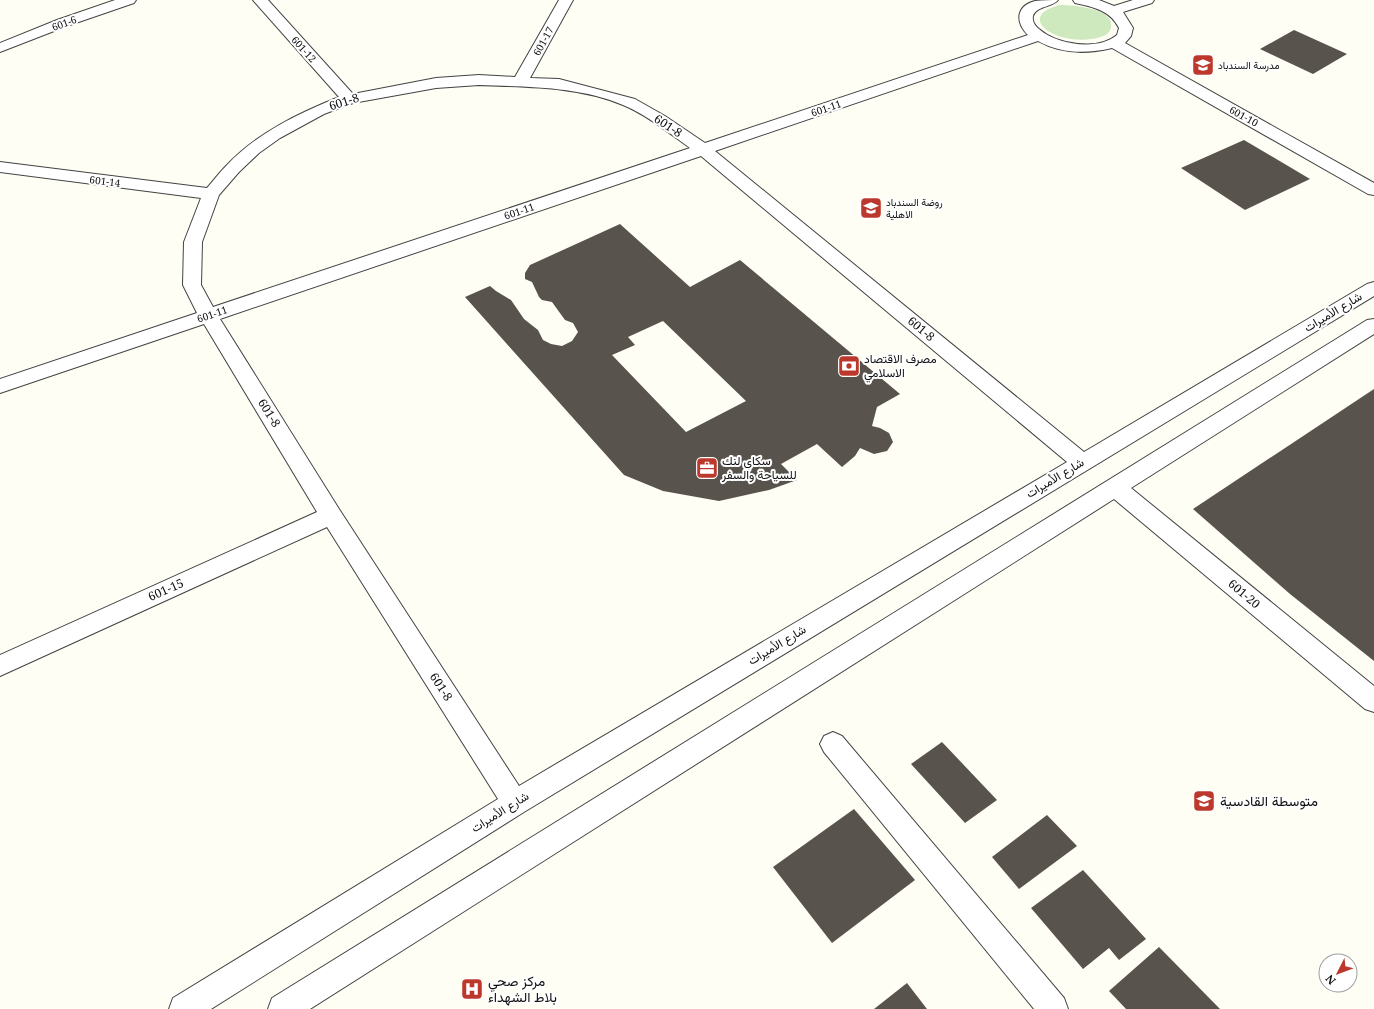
<svg xmlns="http://www.w3.org/2000/svg" width="1374" height="1009" font-family="'Noto Serif',Vazirmatn,serif">
<style>
.green{fill:#cfe9be}
.building{fill:#59534d;fill-rule:evenodd}
.lines{fill:none;stroke-linecap:round;stroke-linejoin:round}
.minor-casing{stroke:#434343;stroke-width:2}
.minor{fill:#fff;fill-rule:evenodd}
.labels{text-anchor:middle;stroke-width:4;stroke-linejoin:round;paint-order:stroke}
.far-street-label{font-size:10px;fill:#101010;stroke:#fff}
.far-poi-label{font-size:10px;fill:#101010;stroke:#fff;text-anchor:start}
.street-label{font-size:12px;fill:#101010;stroke:#fff}
.poi-label{font-size:12px;fill:#101010;stroke:#fff;text-anchor:start}
.near-poi-label{font-size:14px;fill:#101010;stroke:#fff;text-anchor:start}
</style>
<rect width="100%" height="100%" fill="#fffef4"/>
<!-- green -->
<path class="green" d="M1060 5C1072 5 1116 8 1111 28 1110 34 1102 37 1097 38 1084 41 1070 40 1058 36 1033 26 1034 11 1060 5Z"/>
<!-- building -->
<g class="building">
<polygon points="1294,30 1347,54 1313,74 1260,49"/>
<polygon points="1244,140 1310,179 1245,210 1181,168"/>
<path d="M620 224 690 287 740 260 900 394 877 407 872 426 880 428 889 433 893 442 887 451 874 454 860 448 855 456 842 467 817 444 781 464 797 480 769 490 719 501 663 491 624 475 465 297 490 286 496 291 511 300 524 319 538 330 543 340 551 344 562 346 572 341 578 332 573 323 565 320 552 302 542 300 539 297 532 282 525 279V273L530 265ZM663 321 746 401 686 432 612 355 635 345 628 337Z"/>
<polygon points="1374,389 1374,661 1290,594 1193,509"/>
<polygon points="942,742 997,800 965,823 911,764"/>
<polygon points="854,809 915,880 832,943 773,867"/>
<polygon points="1047,815 1077,846 1019,889 992,857"/>
<polygon points="1083,870 1146,939 1119,960 1109,948 1083,969 1031,908"/>
<polygon points="1159,947 1220,1009 1126,1009 1109,991"/>
<polygon points="907,983 927,1009 874,1009"/>
</g>
<g class="lines">
<!-- minor casing -->
<g class="minor-casing">
<g id="minor">
<polygon points="115,0 136,0 134,3 67,26 0,52 0,43 57,20"/>
<path d="M253 0H268L353 94 436 78 479 75 515 77 559 0H573L530 78 559 79 635 99 665 116 705 143 1028 35C1015 22 1016 6 1035 1 1042 0 1051 0 1058 0 1053 7 1036 6 1033 16 1032 21 1035 26 1039 29 1057 45 1098 51 1117 35L1119 28C1110 10 1093 7 1075 3L1073 0H1099L1114 6 1133 0H1154L1152 3 1123 12 1133 28 1131 36 1125 43 1374 183V195L1368 194 1112 48C1087 54 1061 54 1038 41L715 151 1084 452 1367 284 1374 282V296L524 812 211 1009H169L173 998 498 799 327 527 0 676V655L317 512 204 324 0 393V379L197 313 183 285 184 242 201 198 0 172V162L207 188C213 181 220 172 227 165 257 133 299 113 339 97ZM479 85C527 87 578 86 623 105 647 115 669 133 690 148L213 307 201 285 202 242 219 195 239 172 259 153 280 138 324 114 353 103 436 88ZM701 156 1067 462 519 786 339 509 220 319Z"/>
<polygon points="1374,319 1374,334 1131,488 1374,686 1374,712 1365,709 1114,499 310,1009 268,1009 272,998 1367,320"/>
<polygon points="833,732 842,736 1064,998 1068,1009 1034,1009 824,752 820,744 824,736"/>
</g>
</g>
<!-- minor -->
<use href="#minor" class="minor"/>
</g>
<!-- icons -->
<defs>
<g id="school-square" transform="scale(1.15)"><rect x="-9" y="-9" width="18" height="18" rx="4" fill="#bc382d" stroke="#fff"/><path d="M0-5L7-2L0 1L-7-2ZM-4 1L0 2.5L4 1V4Q0 6-4 4Z" fill="#fff"/></g>
<g id="bank-square" transform="scale(1.15)"><rect x="-9" y="-9" width="18" height="18" rx="4" fill="#bc382d" stroke="#fff"/><path d="M-6-4H6V4H-6ZM0-2.3a2.3 2.3 0 1 0 0 4.6a2.3 2.3 0 1 0 0-4.6Z" fill="#fff"/></g>
<g id="office-square" transform="scale(1.15)"><rect x="-9" y="-9" width="18" height="18" rx="4" fill="#bc382d" stroke="#fff"/><path d="M-6-3h4V-5.5h4V-3h4V5H-6ZM-1-4.5V-3h2v-1.5ZM-6 0V1H6V0Z" fill="#fff"/></g>
<g id="hospital-square" transform="scale(1.15)"><rect x="-9" y="-9" width="18" height="18" rx="4" fill="#bc382d" stroke="#fff"/><path d="M-5-5h3v3.5h4V-5h3V5h-3V1.5h-4V5h-3Z" fill="#fff"/></g>
</defs>
<g fill-rule="evenodd">
<use href="#school-square" x="1203" y="65"/>
<use href="#school-square" x="871" y="208"/>
<use href="#bank-square" x="849" y="366"/>
<use href="#office-square" x="707" y="468"/>
<use href="#school-square" x="1204" y="801"/>
<use href="#hospital-square" x="472" y="989"/>
</g>
<g class="labels">
<!-- far-street labels -->
<g class="far-street-label">
<text transform="translate(64 23) rotate(-20)" y="4">601-6</text>
<text transform="translate(543 41) rotate(-61)" y="4">601-17</text>
<text transform="translate(304 49) rotate(48)" y="4">601-12</text>
<text transform="translate(826 108) rotate(-19)" y="4">601-11</text>
<text transform="translate(1244 116) rotate(29)" y="4">601-10</text>
<text transform="translate(105 181) rotate(7)" y="4">601-14</text>
<text transform="translate(519 211) rotate(-19)" y="4">601-11</text>
<text transform="translate(212 314) rotate(-19)" y="4">601-11</text>
</g>
<!-- far-poi labels -->
<g class="far-poi-label">
<text x="1218" y="69">مدرسة السندباد</text>
<text x="886" y="206">روضة السندباد<tspan x="886" dy="12">الاهلية</tspan></text>
</g>
<!-- street labels -->
<g class="street-label">
<text transform="translate(344 102) rotate(-18)" y="4">601-8</text>
<text transform="translate(668 126) rotate(33)" y="4">601-8</text>
<text transform="translate(1333 312) rotate(-31)" y="4">شارع الأميرات</text>
<text transform="translate(921 329) rotate(40)" y="4">601-8</text>
<text transform="translate(269 413) rotate(58)" y="4">601-8</text>
<text transform="translate(1055 478) rotate(-31)" y="4">شارع الأميرات</text>
<text transform="translate(166 590) rotate(-24)" y="4">601-15</text>
<text transform="translate(1244 594) rotate(40)" y="4">601-20</text>
<text transform="translate(777 645) rotate(-31)" y="4">شارع الأميرات</text>
<text transform="translate(441 687) rotate(57)" y="4">601-8</text>
<text transform="translate(500 812) rotate(-32)" y="4">شارع الأميرات</text>
</g>
<!-- poi labels -->
<g class="poi-label">
<text x="864" y="363">مصرف الاقتصاد<tspan x="864" dy="14">الاسلامي</tspan></text>
<text x="722" y="465">سكاي لنك<tspan x="722" dy="14">للسياحة والسفر</tspan></text>
</g>
<!-- near-poi labels -->
<g class="near-poi-label">
<text x="1220" y="806">متوسطة القادسية</text>
<text x="488" y="986">مركز صحي<tspan x="488" dy="16">بلاط الشهداء</tspan></text>
</g>
</g>
<!-- north arrow -->
<g transform="translate(1338 973) rotate(228)"><circle r="19" fill="#ffffff" stroke="#9f9f9f"/>
<path d="M0-3L7 15L0 10L-7 15Z" fill="#bc382d"/>
<text y="-6" font-size="11" font-weight="bold" text-anchor="middle" fill="#101010">N</text>
</g>
</svg>
